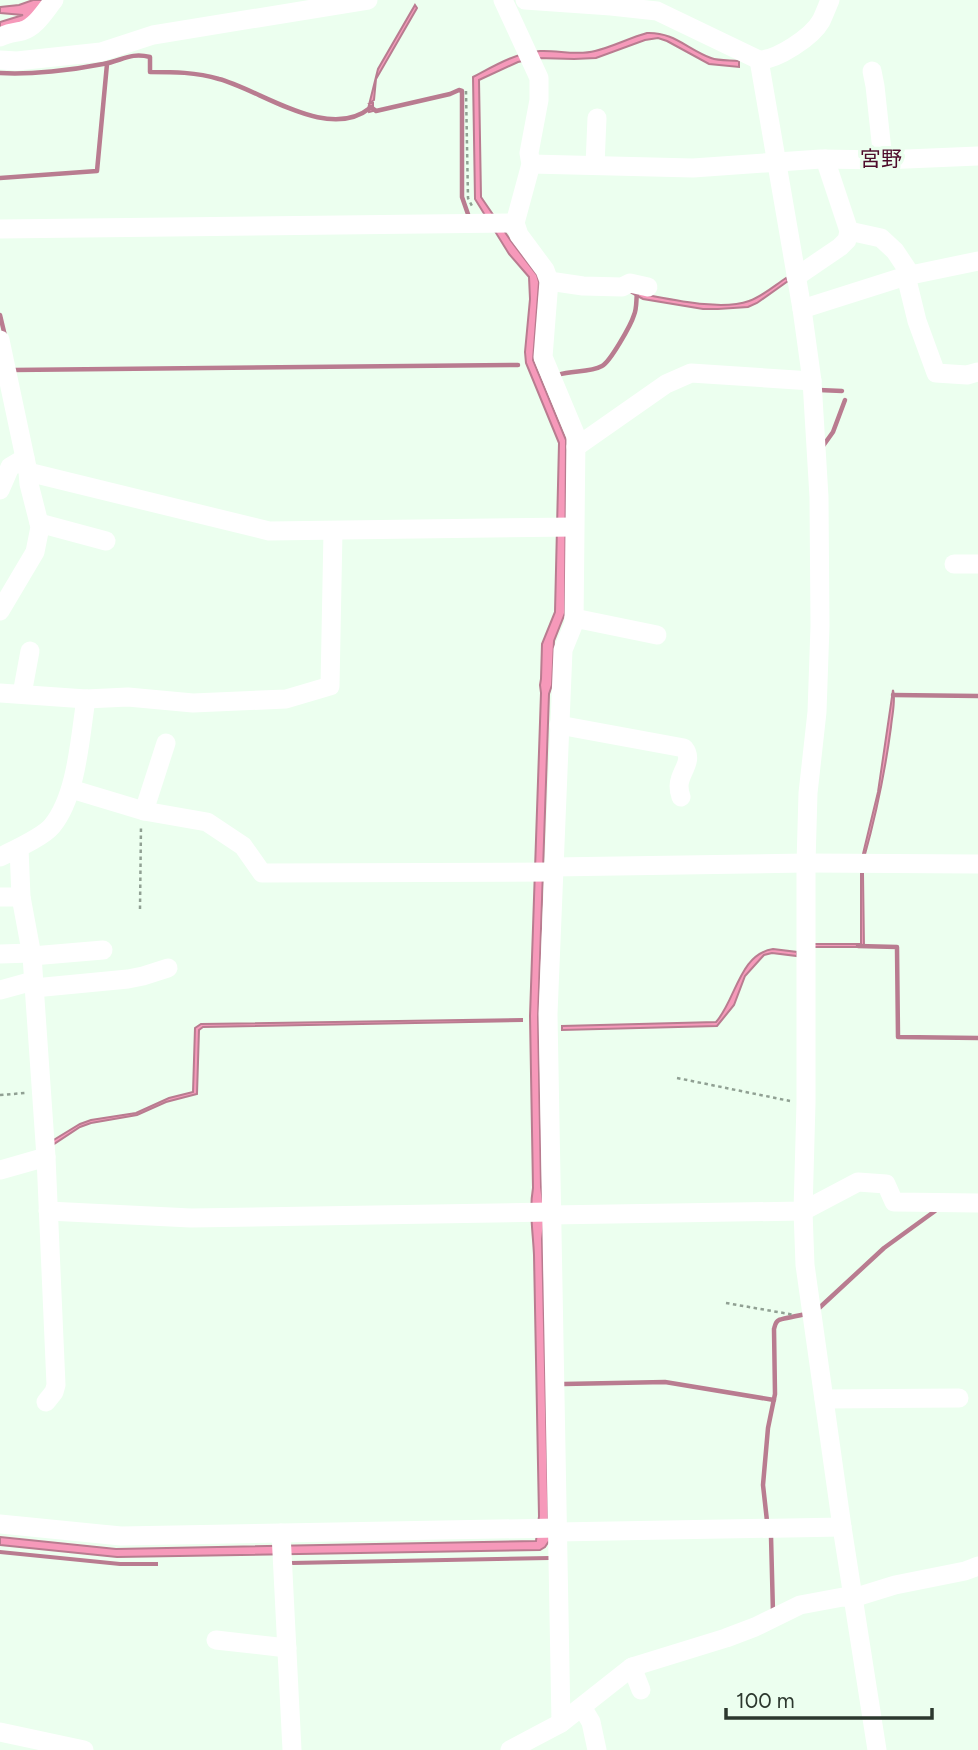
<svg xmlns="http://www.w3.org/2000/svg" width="978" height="1750" font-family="Figtree,'Noto Sans JP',sans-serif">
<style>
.water{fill:#f699ba;stroke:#b97c90;stroke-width:2}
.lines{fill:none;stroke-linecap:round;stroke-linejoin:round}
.stream{stroke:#b97c90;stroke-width:4.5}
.path{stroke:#90a093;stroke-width:2.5;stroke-dasharray:3.5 3.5;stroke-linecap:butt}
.minor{stroke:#fff;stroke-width:19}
.labels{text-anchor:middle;stroke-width:7;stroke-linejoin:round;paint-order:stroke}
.quarter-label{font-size:21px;fill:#4e0c2b;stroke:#ecffef}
</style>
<rect width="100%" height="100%" fill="#ecffef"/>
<!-- water -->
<g class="water">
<polygon points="33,0 50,0 31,21 0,33 0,22 23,15 0,13 0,7 19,5"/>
<polygon points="415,5 417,8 376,79 374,100 370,103 373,103 373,111 369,112 368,109 378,69"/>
<path d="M647 33C674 32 687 49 711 58 719 61 730 60 739 61V67L709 64 667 41 658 38 645 40 596 58 574 59 537 58 518 62 479 80 481 197 511 241 537 275 539 282 533 360 566 440 565 613 554 641 552 685 549 694 538 1017 541 1187C544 1204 545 1222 542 1239L549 1541 545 1547 540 1550 117 1557 0 1545V1537L116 1549 536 1541 539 1516 534 1255C533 1232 529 1211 533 1188L530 1016 541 693 540 685 541 679 542 644 555 612 559 443 526 363 525 352 530 299 529 277 509 254 475 199 473 77C494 66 515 53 540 51 558 50 577 56 595 51 612 47 629 38 647 33Z"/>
<path d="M786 278 788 281 757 303 748 307 718 309H703L643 299 630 292C663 297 718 312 749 301 763 296 774 286 786 278Z"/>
<path d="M893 690C896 700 892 715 891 727 885 772 876 815 864 858H862L878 792Z"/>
<polygon points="861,874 863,874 864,947 814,947 814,944 861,944"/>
<path d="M773 949 797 952V956L772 953 764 955 745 976 734 1005 717 1026 562 1030V1026L716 1022C736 1000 739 954 773 949Z"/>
<polygon points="522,1019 522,1021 203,1027 199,1030 197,1094 166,1102 137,1115 91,1123 80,1127 54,1144 52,1141 80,1124 91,1120 136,1113 169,1098 193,1092 195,1028 201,1024"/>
<polygon points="0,1551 120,1563 157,1563 157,1565 120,1565 0,1553"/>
<polygon points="549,1557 549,1559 293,1564 292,1562"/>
</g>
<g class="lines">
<!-- stream -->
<g class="stream">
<path d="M0 73C30 75 73 70 103 64 122 61 130 52 150 57V72C173 72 196 72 219 79 261 90 328 142 370 108"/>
<polyline points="371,107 376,111 450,94 459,90 462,91 462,197 469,217"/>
<polyline points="0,178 97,171 107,64"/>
<polyline points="0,315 5,336"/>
<polyline points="13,370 518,365"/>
<path d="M558 375C572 370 589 373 602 366 610 362 631 325 634 315 637 308 636 300 637 293"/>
<polyline points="819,390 842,391"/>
<polyline points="823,446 833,432 845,400"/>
<polyline points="893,695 978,696"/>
<polyline points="858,946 897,947 898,1037 978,1038"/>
<polyline points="817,1310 884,1248 935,1211 935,1209"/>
<polyline points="564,1384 665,1382 774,1400"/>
<path d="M767 1521 763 1485 768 1428 775 1394 774 1329C775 1326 775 1322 779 1320 781 1319 801 1315 806 1314"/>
<polyline points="771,1536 773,1613"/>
</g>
<!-- path -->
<g class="path">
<polyline points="466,91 468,198 472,206"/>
<polyline points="140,909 141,825"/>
<polyline points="677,1078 790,1101"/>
<polyline points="0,1095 25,1093"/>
<polyline points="726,1303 795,1315"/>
</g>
<!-- minor -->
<g class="minor">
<polyline points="503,0 539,78 539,100 529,153 531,164 515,223 519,235 545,270 549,281 543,357 576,436 574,623 563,650 548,1014 561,1723"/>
<path d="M525 0 611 6 657 11 759 60C777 60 812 37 821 21 824 15 827 7 830 0"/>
<path d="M0 37C8 33 14 33 22 31 36 27 45 11 54 0"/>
<polyline points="0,60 17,61 101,52 153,35 368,0"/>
<polyline points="759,60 802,309 812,381 819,497 820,626 817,712 808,793 806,863 806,1103 803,1211 805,1265 842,1527 877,1750"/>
<polyline points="872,71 875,86 883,160"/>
<polyline points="531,164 693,168 821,159 883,160 978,156"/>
<polyline points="595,165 597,118"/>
<polyline points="0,229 515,223"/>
<polyline points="849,231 881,238 895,251 911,275"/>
<polyline points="906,276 917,321 936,373 967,375 978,372"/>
<polyline points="796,277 840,247 847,240 849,231 825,159"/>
<polyline points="549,281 583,286 622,287 630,283 648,287"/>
<polyline points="802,309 906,276 978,261"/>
<polyline points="0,340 28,472 29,484 40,527 35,552 0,611"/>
<polyline points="576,447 666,384 691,373 812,381"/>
<polyline points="28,472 269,531 574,527"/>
<polyline points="0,490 10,467 25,458"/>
<polyline points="39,523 106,541"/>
<polyline points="954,564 978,564"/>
<polyline points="574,618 657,635"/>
<polyline points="0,693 86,699 128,697 193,703 286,699 330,686 333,531"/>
<polyline points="22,694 30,651"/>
<path d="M559 725 684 748C693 759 683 769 680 780 678 786 679 791 681 797"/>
<polyline points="71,789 144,811 207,822 243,846 262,873 553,872"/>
<polyline points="144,811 166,743"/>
<polyline points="19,848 21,897 32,956 46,1157 56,1385 54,1392 46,1402"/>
<path d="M0 857C14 850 43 837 52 826 77 796 80 737 86 699"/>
<polyline points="553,867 806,863 978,864"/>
<polyline points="0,897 21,897"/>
<polyline points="0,954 31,953"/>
<polyline points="32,956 103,950"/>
<polyline points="34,988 128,979 143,976 168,968"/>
<polyline points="0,990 33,981"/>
<polyline points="0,1170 46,1157"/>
<polyline points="48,1211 191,1218 551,1212"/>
<polyline points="551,1215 803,1211 858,1182 886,1184 894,1202 978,1203"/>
<polyline points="824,1399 959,1398"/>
<polyline points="0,1524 121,1536 557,1528"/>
<polyline points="557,1532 842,1527"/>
<polyline points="281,1533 292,1750"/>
<polyline points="216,1640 287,1648"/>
<polyline points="632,1667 641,1690"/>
<polyline points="582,1707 591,1722 597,1750"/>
<polyline points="0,1732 84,1750"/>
<polyline points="510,1750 561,1723 632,1667 726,1638 755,1627 800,1605 843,1597 853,1598 895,1585 965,1571 978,1566"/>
</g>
</g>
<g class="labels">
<!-- quarter labels -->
<g class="quarter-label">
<text x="881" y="166">宮野</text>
</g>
</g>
<!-- scale -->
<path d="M726 1708v10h206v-10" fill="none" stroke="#2c382e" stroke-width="3.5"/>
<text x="736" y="1708" font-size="21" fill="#2c382e" stroke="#ecffef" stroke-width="5" paint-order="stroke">100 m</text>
</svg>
